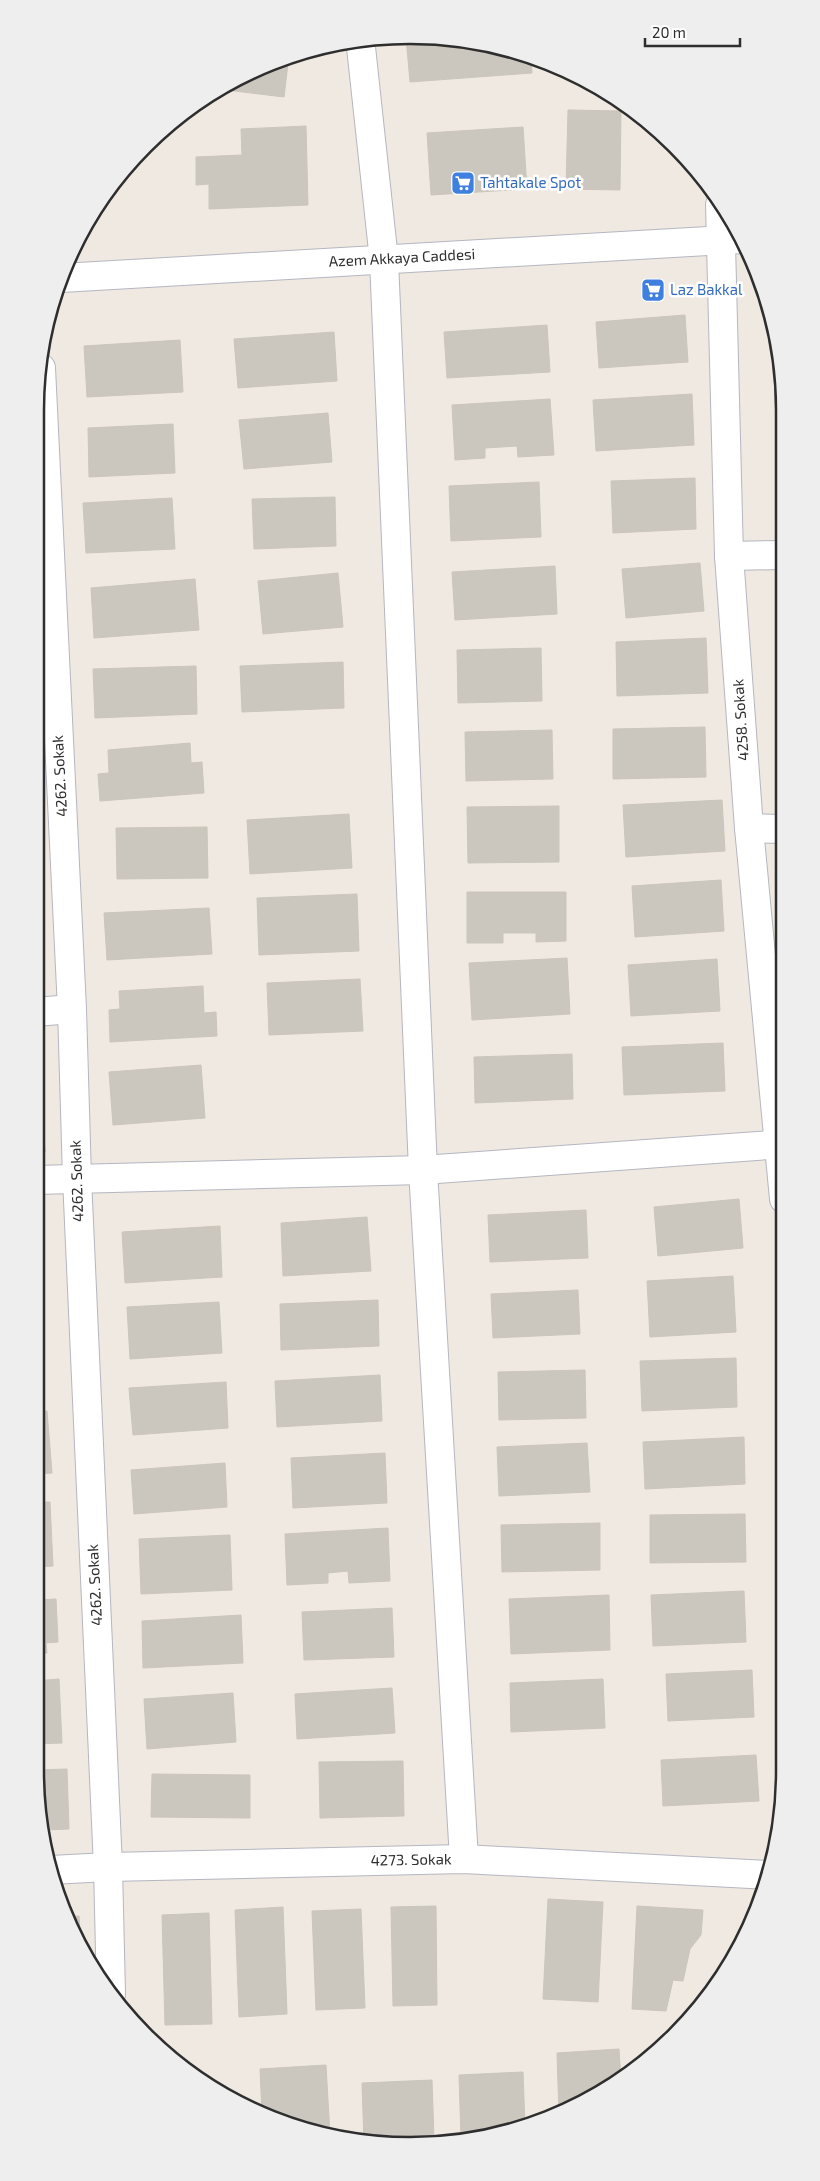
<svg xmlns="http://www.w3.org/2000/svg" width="820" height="2181" font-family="'Exo 2',sans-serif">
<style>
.green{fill:#b6e59e}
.building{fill:#cbc7bf;stroke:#cbc5ba}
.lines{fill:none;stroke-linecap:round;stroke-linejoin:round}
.minor-casing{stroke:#b4b7c1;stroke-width:30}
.tertiary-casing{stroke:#b4b7c1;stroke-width:30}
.minor{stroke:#fff;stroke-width:28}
.tertiary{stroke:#fff;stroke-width:28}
.labels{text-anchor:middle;stroke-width:5;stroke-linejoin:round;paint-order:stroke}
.shop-label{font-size:15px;fill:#366cbe;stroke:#fff;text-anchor:start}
.street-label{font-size:15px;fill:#2e2e2e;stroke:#fff}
.rim{fill:none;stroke:#2e2e2e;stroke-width:2.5}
</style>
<rect width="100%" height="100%" fill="#efe9e1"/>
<!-- green -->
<polygon class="green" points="35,1067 46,1152 35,1153"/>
<!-- building -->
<g class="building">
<polygon points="435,36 507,48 531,59 532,73 410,82 406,37"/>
<polygon points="289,55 284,97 226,90 227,83"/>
<polygon points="568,110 621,111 620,190 566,189"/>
<polygon points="306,126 308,205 209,209 209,184 196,185 196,157 242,155 241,129"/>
<polygon points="523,127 527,189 431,195 427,133"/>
<polygon points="685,315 688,362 599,368 596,322"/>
<polygon points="547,325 550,372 447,378 444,332"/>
<polygon points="334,332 337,381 238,388 234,339"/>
<polygon points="774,336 782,361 782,378 777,378"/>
<polygon points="180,340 183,392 87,397 84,346"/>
<polygon points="692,394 694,445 596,451 593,400"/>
<polygon points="550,399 554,455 518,457 517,446 485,448 485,458 455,460 452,405"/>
<polygon points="328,413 332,462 244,469 239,420"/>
<polygon points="173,424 175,473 89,477 88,428"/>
<polygon points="695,478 696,529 613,533 611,481"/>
<polygon points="539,482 541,537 451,541 449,486"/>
<polygon points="335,497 336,546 254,549 252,499"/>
<polygon points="172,498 175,549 86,553 83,503"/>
<polygon points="700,563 704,611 626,618 622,569"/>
<polygon points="555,566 557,614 455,620 452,572"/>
<polygon points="338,573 343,627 263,634 258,581"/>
<polygon points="195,579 199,630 94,638 91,588"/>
<polygon points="706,638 708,693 617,696 616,642"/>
<polygon points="541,648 542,701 458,703 457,650"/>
<polygon points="343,662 344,708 242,712 240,666"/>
<polygon points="196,666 197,714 95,718 93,669"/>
<polygon points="705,727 706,777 613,779 613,729"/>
<polygon points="552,730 553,779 466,781 465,732"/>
<polygon points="190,743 191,763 202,762 204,793 100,801 98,774 109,773 108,750"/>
<polygon points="722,800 725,851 626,857 623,805"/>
<polygon points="559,806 559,862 468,863 467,807"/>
<polygon points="349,814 352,868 250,874 247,820"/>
<polygon points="207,827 208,878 117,879 116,828"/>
<polygon points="721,880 724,931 635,937 632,886"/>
<polygon points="467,892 566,892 566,941 536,942 536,933 503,933 503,943 467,943"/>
<polygon points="357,894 359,951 259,955 257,898"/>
<polygon points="209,908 212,954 107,960 104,913"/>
<polygon points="567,958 570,1014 472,1020 469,963"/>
<polygon points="717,959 720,1011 631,1016 628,965"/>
<polygon points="360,979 363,1031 269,1035 267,983"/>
<polygon points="203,986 204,1013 216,1012 217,1036 110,1042 109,1010 120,1009 119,991"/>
<polygon points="723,1043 725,1091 624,1095 622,1047"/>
<polygon points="572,1054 573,1099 475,1103 474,1057"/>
<polygon points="201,1065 205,1118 113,1125 109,1072"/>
<polygon points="739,1199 743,1248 658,1256 654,1207"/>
<polygon points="586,1210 588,1258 490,1262 488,1215"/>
<polygon points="367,1217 371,1271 283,1276 281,1223"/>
<polygon points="220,1226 222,1277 125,1283 122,1232"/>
<polygon points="35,1246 41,1246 42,1296 35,1296"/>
<polygon points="733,1276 736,1332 650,1337 647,1281"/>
<polygon points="578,1290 580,1334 493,1338 491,1294"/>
<polygon points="378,1300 379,1346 281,1350 280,1304"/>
<polygon points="219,1302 222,1353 130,1359 127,1307"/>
<polygon points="40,1329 44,1382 35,1382 35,1330"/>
<polygon points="736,1358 737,1407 642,1411 640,1361"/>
<polygon points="585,1370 586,1418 499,1420 498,1372"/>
<polygon points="380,1375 382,1421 277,1427 275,1381"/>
<polygon points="226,1382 228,1428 133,1435 129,1388"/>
<polygon points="47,1411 52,1473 35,1474 35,1412"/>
<polygon points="744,1437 745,1484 645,1489 643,1442"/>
<polygon points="587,1443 590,1492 499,1496 497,1447"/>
<polygon points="385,1453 387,1503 293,1508 291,1458"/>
<polygon points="225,1463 227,1507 134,1514 131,1470"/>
<polygon points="35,1502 50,1502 53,1566 35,1567"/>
<polygon points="745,1514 746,1562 650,1563 650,1515"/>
<polygon points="600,1523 600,1570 502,1572 501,1525"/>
<polygon points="388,1528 390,1581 349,1583 348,1571 328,1573 328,1583 287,1585 285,1534"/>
<polygon points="230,1535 232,1590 141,1594 139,1539"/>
<polygon points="35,1589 37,1589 37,1600 56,1599 58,1642 46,1643 47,1653 35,1654"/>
<polygon points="744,1591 746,1642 653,1646 651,1595"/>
<polygon points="609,1595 610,1650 511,1654 509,1599"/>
<polygon points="392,1608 394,1657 304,1660 302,1612"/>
<polygon points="241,1615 243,1663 143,1668 142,1621"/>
<polygon points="752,1670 754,1717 668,1721 666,1674"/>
<polygon points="59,1679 62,1743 35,1744 35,1681"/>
<polygon points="603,1679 605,1728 511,1732 510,1683"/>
<polygon points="392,1688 395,1733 297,1739 295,1694"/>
<polygon points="233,1693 236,1742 147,1749 144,1699"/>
<polygon points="756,1755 759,1801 663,1806 661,1760"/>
<polygon points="403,1761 404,1816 320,1818 319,1762"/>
<polygon points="67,1769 69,1829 45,1830 35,1770"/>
<polygon points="152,1774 250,1775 250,1818 151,1817"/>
<polygon points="548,1899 603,1902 598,2002 543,1999"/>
<polygon points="436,1906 437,2005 393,2006 391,1907"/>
<polygon points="637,1906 703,1910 701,1935 690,1949 683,1981 673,1980 666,2011 632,2009"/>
<polygon points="283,1907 287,2014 239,2017 235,1910"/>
<polygon points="361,1909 365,2008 316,2010 312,1911"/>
<polygon points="209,1913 212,2024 165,2025 162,1915"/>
<polygon points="79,1916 81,1948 66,1917"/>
<polygon points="619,2049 621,2080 559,2115 557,2053"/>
<polygon points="326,2065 330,2135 290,2126 262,2114 260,2069"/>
<polygon points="523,2072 525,2126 483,2139 461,2139 459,2075"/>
<polygon points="432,2080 434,2140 364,2143 362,2083"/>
</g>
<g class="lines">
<!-- minor casing -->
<g class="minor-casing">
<g id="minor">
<polyline points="360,38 384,260 423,1170 464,1859"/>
<polyline points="720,205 729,556 749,828 784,1199"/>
<polyline points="41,368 72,1009 77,1178 108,1867 111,1994"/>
<polyline points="729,556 782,555"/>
<polyline points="749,828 783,829"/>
<polyline points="35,1012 72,1009"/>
<polyline points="35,1180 423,1170 784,1144"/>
<polyline points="51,1870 108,1867 464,1859 770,1875"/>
</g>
</g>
<!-- tertiary casing -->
<g class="tertiary-casing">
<polyline id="tertiary" points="61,278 743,239"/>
</g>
<!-- minor -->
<use href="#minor" class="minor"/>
<!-- tertiary -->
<use href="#tertiary" class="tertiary"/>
</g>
<!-- icons -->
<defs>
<g id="supermarket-square" transform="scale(1.25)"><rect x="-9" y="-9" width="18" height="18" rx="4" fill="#3f7fe0" stroke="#fff"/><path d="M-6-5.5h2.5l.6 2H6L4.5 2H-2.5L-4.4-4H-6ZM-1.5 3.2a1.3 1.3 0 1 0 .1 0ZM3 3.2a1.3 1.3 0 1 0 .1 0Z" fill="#fff"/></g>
</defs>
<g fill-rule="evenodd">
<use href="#supermarket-square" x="463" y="183"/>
<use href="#supermarket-square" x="653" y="290"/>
</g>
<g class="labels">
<!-- shop labels -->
<g class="shop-label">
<text x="480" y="188">Tahtakale Spot</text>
<text x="670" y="295">Laz Bakkal</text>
</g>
<!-- street labels -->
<g class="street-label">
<text transform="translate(402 258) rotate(-3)" y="5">Azem Akkaya Caddesi</text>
<text transform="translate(741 720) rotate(-94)" y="5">4258. Sokak</text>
<text transform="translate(60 776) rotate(-93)" y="5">4262. Sokak</text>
<text transform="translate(77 1181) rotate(-92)" y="5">4262. Sokak</text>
<text transform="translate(95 1585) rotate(-93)" y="5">4262. Sokak</text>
<text transform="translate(411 1860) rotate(-1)" y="5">4273. Sokak</text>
</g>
</g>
<!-- crop -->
<path d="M0 0H820V2181H0ZM410 44H410A366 366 0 0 1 776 410V1771A366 366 0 0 1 410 2137H410A366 366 0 0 1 44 1771V410A366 366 0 0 1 410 44Z" fill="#eee" fill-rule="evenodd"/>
<path class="rim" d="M410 44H410A366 366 0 0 1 776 410V1771A366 366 0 0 1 410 2137H410A366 366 0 0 1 44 1771V410A366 366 0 0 1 410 44Z"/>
<!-- scale -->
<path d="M645 38v8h95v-8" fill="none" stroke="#2e2e2e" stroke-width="2.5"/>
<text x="652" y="38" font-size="15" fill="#2e2e2e" stroke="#ffffff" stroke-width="4" paint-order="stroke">20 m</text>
</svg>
